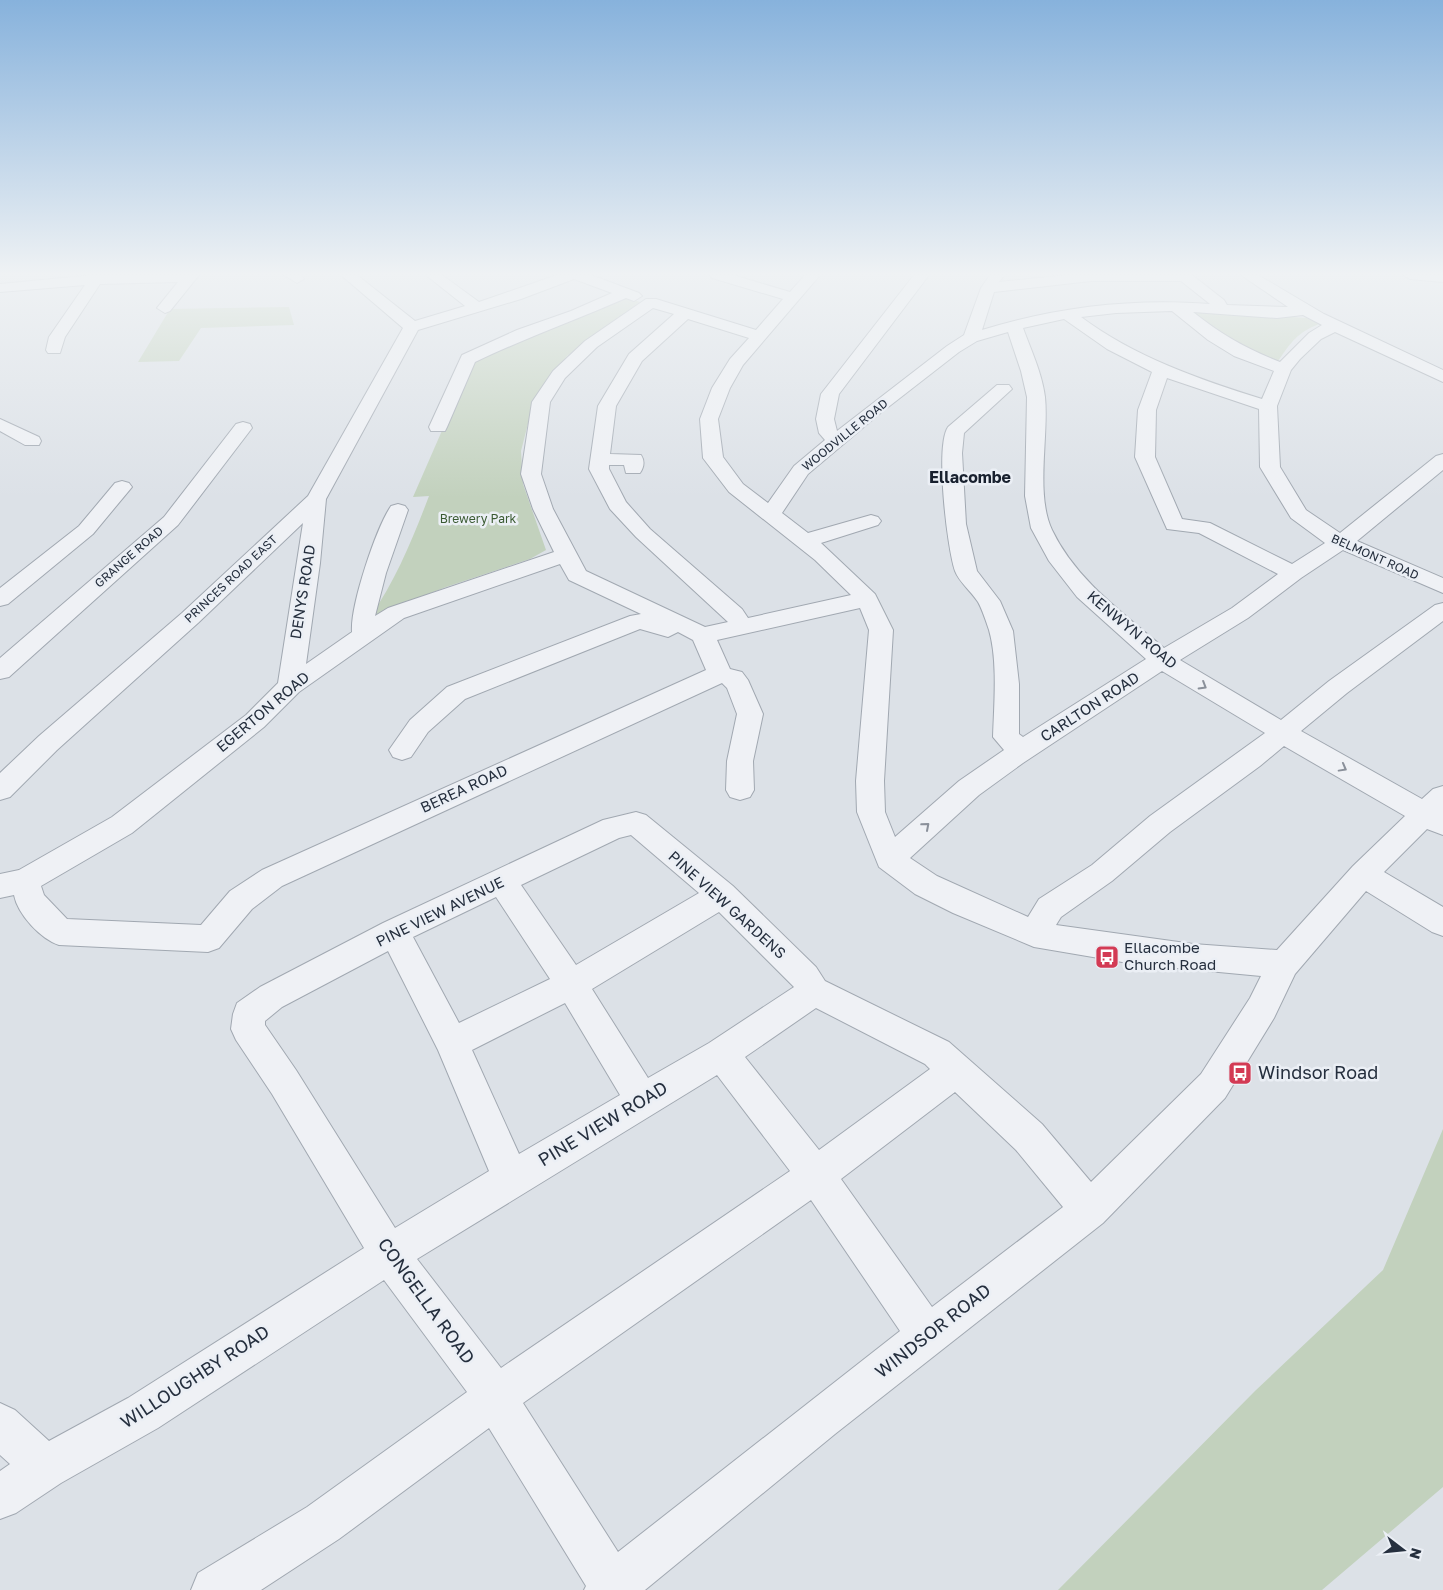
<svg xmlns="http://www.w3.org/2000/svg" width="1443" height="1590" font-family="'Golos Text',sans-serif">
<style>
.green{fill:#c2d1bd}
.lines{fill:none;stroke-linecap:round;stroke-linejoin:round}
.minor-casing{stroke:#a1a8b1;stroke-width:2}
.minor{fill:#eff1f5;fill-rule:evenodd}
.oneway{stroke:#8a909a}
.labels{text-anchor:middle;stroke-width:5;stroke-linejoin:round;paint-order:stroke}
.far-street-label{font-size:12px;fill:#252f3e;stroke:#ebeff5}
.far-park-label{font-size:12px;fill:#3a5a32;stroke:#ebeff5}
.street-label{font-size:15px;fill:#252f3e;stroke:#ebeff5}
.poi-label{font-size:15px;fill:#252f3e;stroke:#ebeff5;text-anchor:start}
.far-district-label{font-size:16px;font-weight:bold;fill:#18202e;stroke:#ebeff5}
.near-poi-label{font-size:18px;fill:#252f3e;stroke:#ebeff5;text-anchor:start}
.near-street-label{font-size:18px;fill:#252f3e;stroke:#ebeff5}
</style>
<rect width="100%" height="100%" fill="#dce1e7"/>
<!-- green -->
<g class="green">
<path d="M626 297 640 302 567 356 534 400 521 451 523 484 546 550 530 559 446 587 370 617C396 580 413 538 429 496L413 497 475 355 579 318Z"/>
<polygon points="289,307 294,325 201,328 179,361 138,362 170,309"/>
<path d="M1204 311 1307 318 1319 324C1297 333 1292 341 1278 361L1272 360 1229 341 1194 316 1196 313Z"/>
<polygon points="1443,1129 1443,1487 1322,1590 1058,1590 1255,1391 1383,1270"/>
</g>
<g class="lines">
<!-- minor casing -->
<g class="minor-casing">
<g id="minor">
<polygon points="94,275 199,275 170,311 165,313 157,308 178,282 100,284 65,337 60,353 48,353 46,350 49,337 85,285 0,292 0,284"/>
<polygon points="284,275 301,275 304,279 297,283"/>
<path d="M341 275H357L415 321 465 306 426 275H442L479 302 557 275H591L639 293 642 296 634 301 626 298C576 320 525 338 475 362L447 427 445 431H431L429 427 462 355 517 330 571 311 612 293 574 279 521 299 418 330 326 499 320 563 306 664 352 632C350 606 376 528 391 506L398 504 405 506 408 510 386 573 375 616 388 608 554 552 533 509 521 474 532 402 553 371 585 341 646 299H656L756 330 783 299 712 278 710 275H733L790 292 805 275H820L743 365 730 388 718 419 723 457 743 484 768 503 794 466 825 440 819 433 816 419 821 394 914 275H929L839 394 834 419 837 431 947 346 964 335 981 288 990 275H1004L999 282 1068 275H1192L1224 300 1227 305 1288 307 1241 275H1258L1324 314 1443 370V382L1335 332 1321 339 1300 359 1291 370 1277 406 1280 467 1306 510 1340 533 1436 456 1443 454V470L1357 541 1443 578V593L1343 550 1301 578 1248 618 1180 660 1281 720 1329 681 1435 605 1443 603V621L1347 693 1301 731 1422 799 1433 789 1443 786V835L1427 829 1384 872 1443 907V936L1432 932 1366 891 1295 974 1274 1018 1225 1098 1103 1223 835 1434 645 1590H584L586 1586 489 1428 339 1539 261 1590H191L198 1573 307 1507 467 1392 384 1280 158 1428 61 1483 16 1513 0 1519V1471L10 1464 0 1455V1403L15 1410 49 1441 128 1398 364 1248 272 1094 236 1040 231 1029 233 1014 237 1003 260 987 383 923 603 820 636 812 646 815 733 886 816 967 825 981 949 1042 1042 1124 1091 1182 1201 1074 1250 998 1261 976 1134 964 1034 947 953 913 915 894 879 867 857 812 856 781 869 630 860 608 717 640 730 669 742 672 748 680 763 714 753 761 754 790 750 797 740 800 730 797 726 790 727 761 737 714 727 688 722 683 282 886 252 909 219 948 208 952 59 945C41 939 18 915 14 895L0 898V874L19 870 112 817 246 715 278 683 303 523 198 623 57 750 10 797 0 800V773L39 736 182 613 308 496 403 328ZM1091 281H1181L1210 304C1133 298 1056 307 982 330L994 292ZM653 308 674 314 629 354 598 406 589 469 610 509 636 537 728 622 705 627 586 571 553 509 541 474 550 402 565 378 597 347ZM1172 311 1208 340 1234 356 1274 371 1262 399C1198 379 1135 357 1081 317L1116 313ZM1193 312 1277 318 1303 315 1322 325 1309 333 1280 362C1245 348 1222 335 1193 312ZM688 319 749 338 730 359 712 388 700 419 703 458 729 492 815 560 851 595 748 618 742 609 650 529 626 502 609 469V465H624L626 473H640C644 467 645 461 641 455L610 454 616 406 642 361ZM1064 319 1107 349 1152 372 1138 410 1135 457 1167 529 1199 533 1278 574 1232 608 1164 648C1123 613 1076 580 1052 530 1035 494 1049 435 1045 397 1042 373 1031 350 1023 328ZM1008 332 1021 371 1027 397 1025 496 1031 528 1049 561 1077 597 1146 659 1023 737 1019 734V684L1013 631 1000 601 977 571 966 524 962 453 964 433 1012 389 1009 385H997L948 427C935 446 947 547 955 571 959 582 971 591 978 602 982 609 986 621 989 630 998 661 994 705 993 737L1004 750 959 781 895 837 885 812 884 781 893 630 875 594 821 543 878 525 881 521 878 517 871 515 808 533 782 513 808 474 878 415 959 352 977 341ZM1167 378 1259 409 1260 467 1291 518 1325 543 1292 564 1210 523 1182 519 1155 457 1156 410ZM560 564 569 580 641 614 630 616 447 687 410 720 389 750 393 757 402 760 411 757 428 732 465 699 640 629 668 637 678 632 693 640 706 670 262 870 230 891 201 925 67 919 44 895 41 886 132 833 264 727 299 692 404 618ZM1162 671 1265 733 1150 816 1092 865 1039 899 1028 917 937 876 910 858 979 795 1023 763ZM1284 746 1405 816 1353 866 1277 950 1193 944 1056 925 1061 917 1112 881 1170 832 1260 766ZM631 835 699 893 576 965 521 885 619 838ZM496 897 550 979 459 1023 413 937ZM719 912 794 987 709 1043 648 1078 592 989ZM388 951 438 1050 489 1171 395 1228 296 1070 265 1025V1021L282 1007ZM565 1003 620 1095 519 1154 472 1050ZM816 1008 925 1064 930 1069 819 1150 745 1057ZM717 1075 790 1171 501 1368 417 1259ZM955 1092 1016 1150 1063 1207 932 1307 841 1179ZM811 1200 900 1331 618 1552 523 1403Z"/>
<polygon points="1403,275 1443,275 1443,282 1410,279"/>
<polygon points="0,419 39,437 41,441 39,445 25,445 0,431"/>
<polygon points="243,422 250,424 252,428 178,525 9,677 0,679 0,658 164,517 236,424"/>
<polygon points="122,481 129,483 132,487 93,534 8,604 0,606 0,588 79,526 115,483"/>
</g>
</g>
<!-- minor -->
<use href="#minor" class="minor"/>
</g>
<!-- one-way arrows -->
<defs><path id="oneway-chevron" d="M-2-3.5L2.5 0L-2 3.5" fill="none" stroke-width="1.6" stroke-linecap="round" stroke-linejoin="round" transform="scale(1.25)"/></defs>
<g class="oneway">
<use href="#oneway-chevron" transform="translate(1203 686) rotate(31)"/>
<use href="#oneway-chevron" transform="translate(1343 768) rotate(29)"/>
<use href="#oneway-chevron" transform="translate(926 826) rotate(-41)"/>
</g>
<!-- sky -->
<linearGradient id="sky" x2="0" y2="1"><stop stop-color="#87b2dc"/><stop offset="0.55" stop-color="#eff2f4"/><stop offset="1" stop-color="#eff2f4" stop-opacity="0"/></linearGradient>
<rect width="1443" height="498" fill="url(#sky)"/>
<!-- icons -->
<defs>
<g id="bus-square" transform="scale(1.25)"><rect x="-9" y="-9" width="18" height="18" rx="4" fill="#d33a54" stroke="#ebeff5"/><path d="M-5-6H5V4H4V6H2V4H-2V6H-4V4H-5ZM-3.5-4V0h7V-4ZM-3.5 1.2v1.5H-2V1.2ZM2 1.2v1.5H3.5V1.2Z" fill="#fff"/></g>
</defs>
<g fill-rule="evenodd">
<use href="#bus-square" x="1107" y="957"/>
<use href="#bus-square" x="1240" y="1073"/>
</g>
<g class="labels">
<!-- far-street labels -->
<g class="far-street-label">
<text transform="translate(845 435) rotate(-39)" y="4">WOODVILLE ROAD</text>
<text transform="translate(129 557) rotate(-41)" y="4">GRANGE ROAD</text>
<text transform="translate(1375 557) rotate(24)" y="4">BELMONT ROAD</text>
<text transform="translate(231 579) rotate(-43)" y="4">PRINCES ROAD EAST</text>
</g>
<!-- far-park labels -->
<g class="far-park-label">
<text x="478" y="523">Brewery Park</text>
</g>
<!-- street labels -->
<g class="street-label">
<text transform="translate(303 592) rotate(-81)" y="5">DENYS ROAD</text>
<text transform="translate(1132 630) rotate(40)" y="5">KENWYN ROAD</text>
<text transform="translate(1090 707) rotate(-33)" y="5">CARLTON ROAD</text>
<text transform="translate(263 712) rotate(-40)" y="5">EGERTON ROAD</text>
<text transform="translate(464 789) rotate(-25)" y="5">BEREA ROAD</text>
<text transform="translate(727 905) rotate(42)" y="5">PINE VIEW GARDENS</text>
<text transform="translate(440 912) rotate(-26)" y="5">PINE VIEW AVENUE</text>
</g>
<!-- poi labels -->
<g class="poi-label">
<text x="1124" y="953">Ellacombe<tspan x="1124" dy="17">Church Road</tspan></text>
</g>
<!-- far-district labels -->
<g class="far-district-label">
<text x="970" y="483">Ellacombe</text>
</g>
<!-- near-poi labels -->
<g class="near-poi-label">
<text x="1258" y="1079">Windsor Road</text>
</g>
<!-- near-street labels -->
<g class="near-street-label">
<text transform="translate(603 1124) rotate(-31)" y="6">PINE VIEW ROAD</text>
<text transform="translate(426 1301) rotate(54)" y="6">CONGELLA ROAD</text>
<text transform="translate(933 1331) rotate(-38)" y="6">WINDSOR ROAD</text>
<text transform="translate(195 1377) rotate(-33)" y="6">WILLOUGHBY ROAD</text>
</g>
</g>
<!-- north arrow -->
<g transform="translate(1403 1550) rotate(106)" stroke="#ebeff5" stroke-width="4" paint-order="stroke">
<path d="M0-4L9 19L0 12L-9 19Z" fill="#252f3e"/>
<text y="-8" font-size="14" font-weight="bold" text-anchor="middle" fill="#252f3e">N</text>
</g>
</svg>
